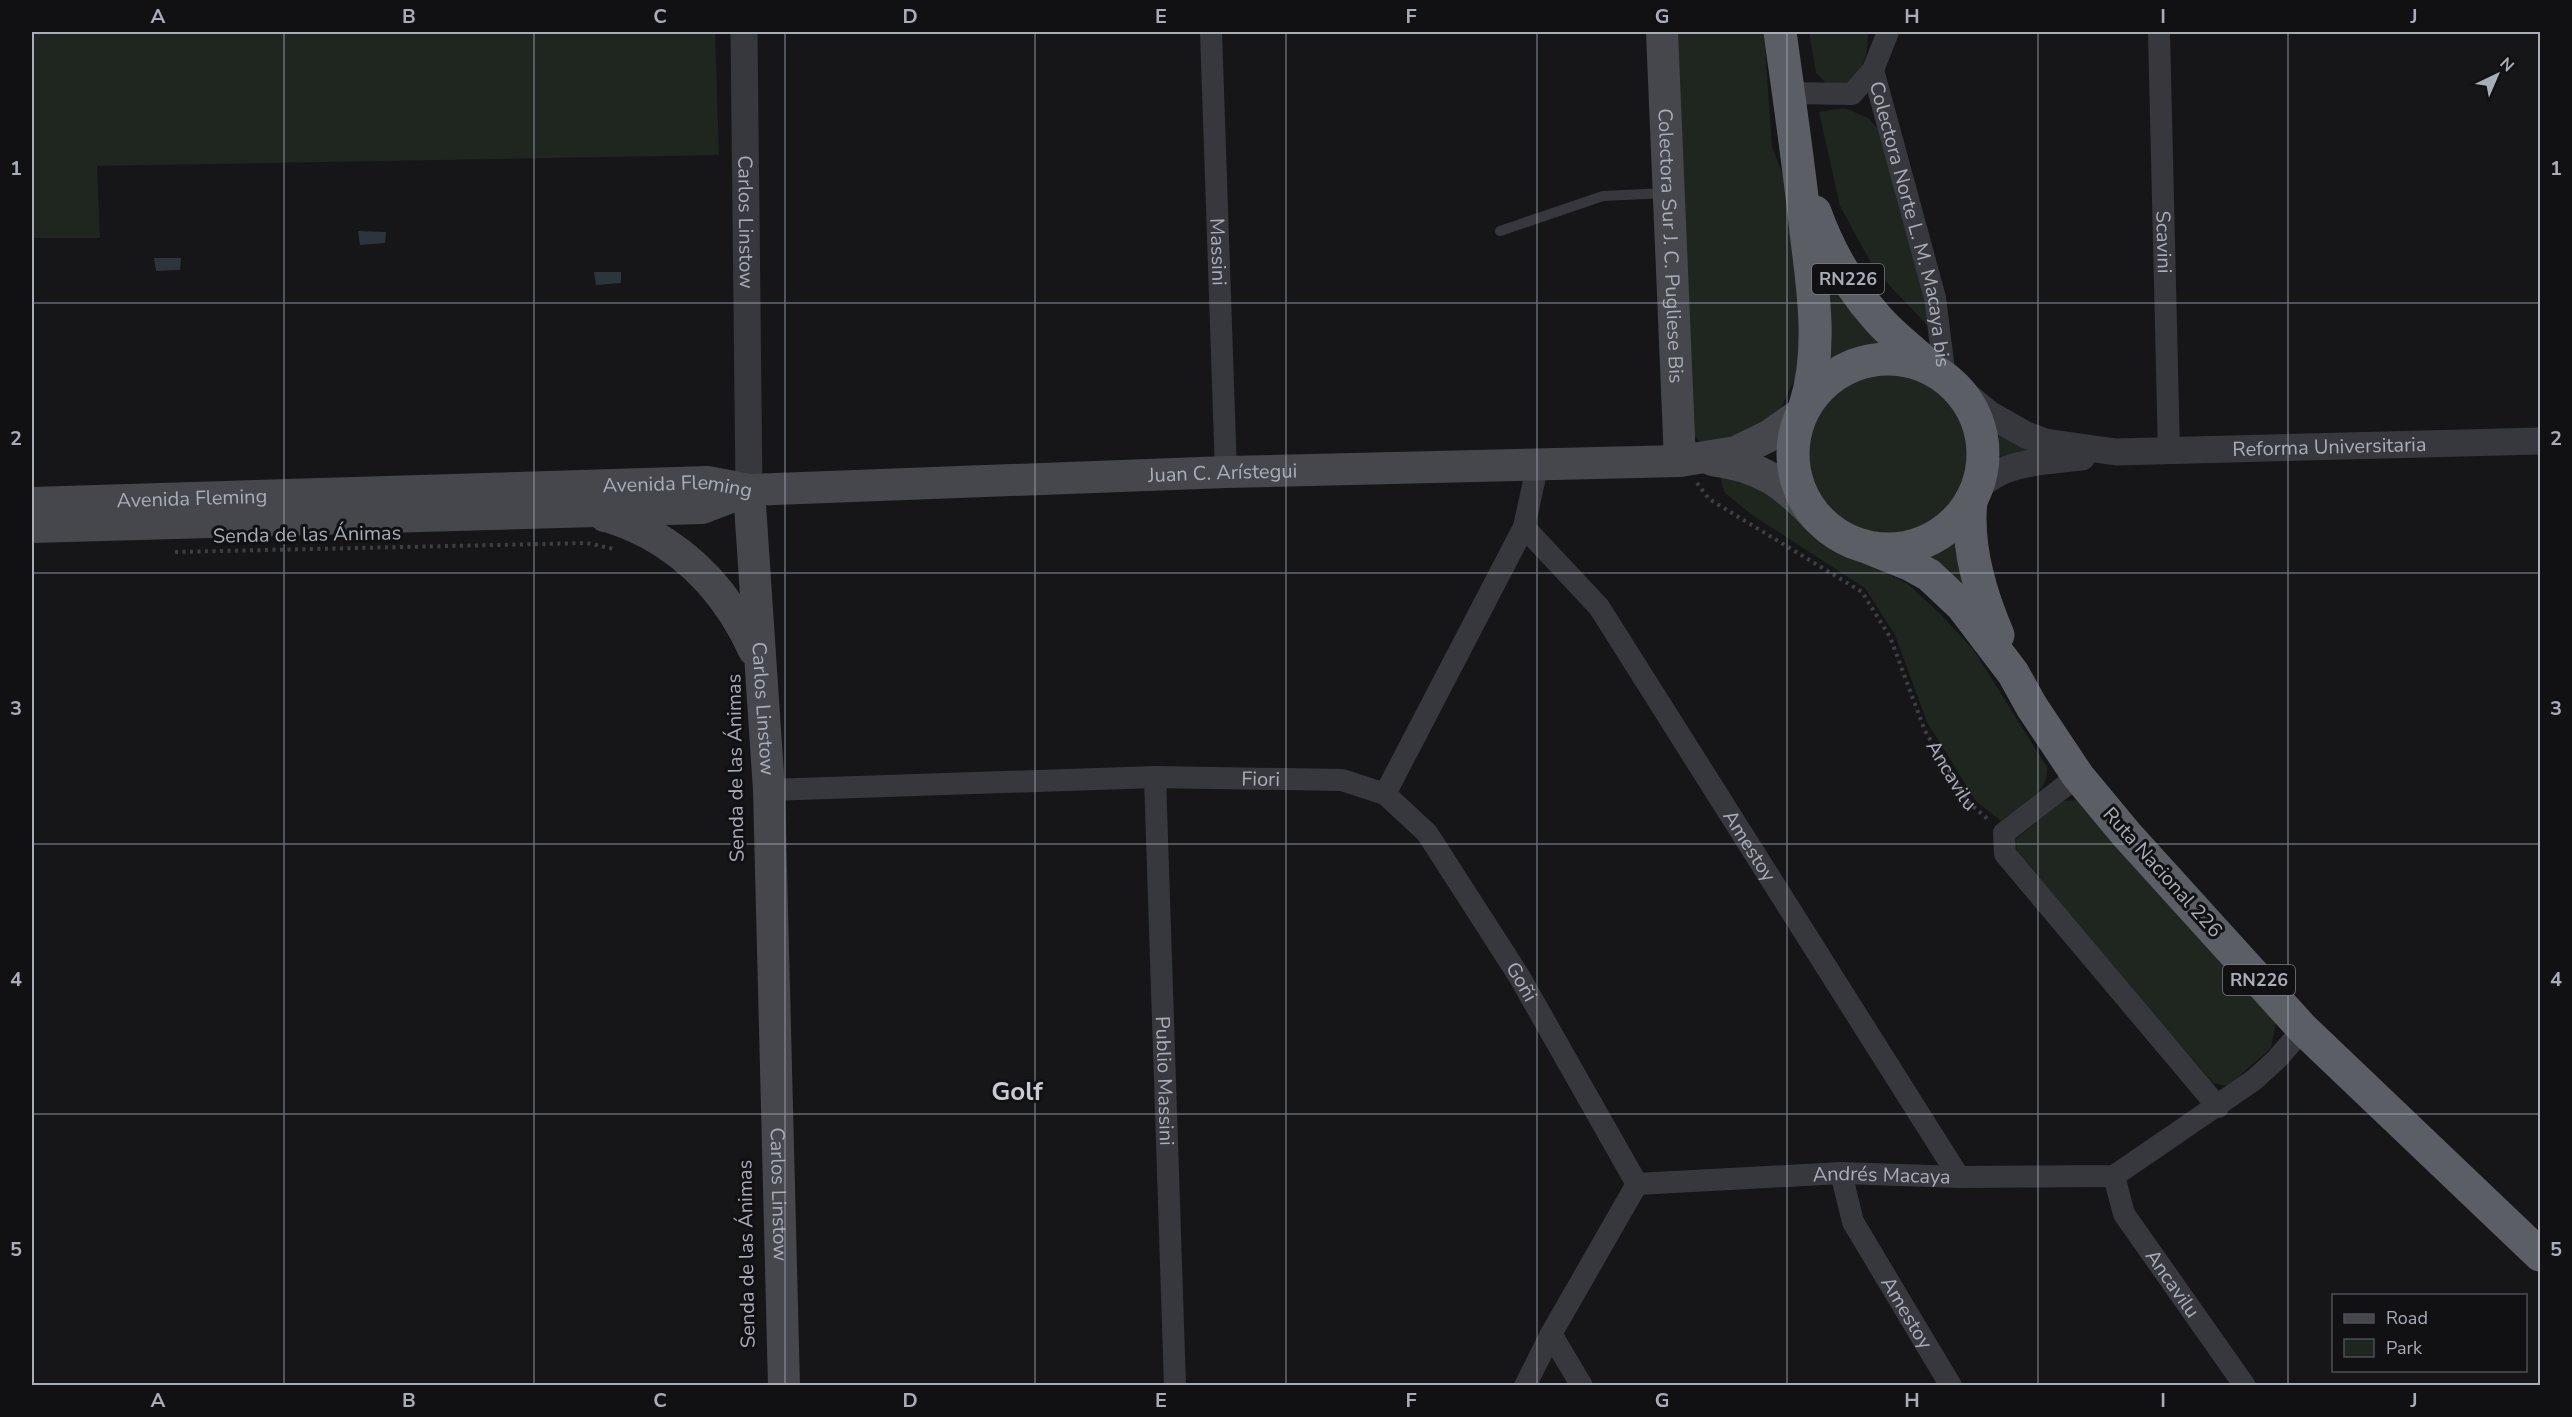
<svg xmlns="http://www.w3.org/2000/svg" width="2572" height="1417" font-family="'Nunito Sans',sans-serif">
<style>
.green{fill:#1e261f}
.water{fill:#2c353c}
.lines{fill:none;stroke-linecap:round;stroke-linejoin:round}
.path{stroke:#3d3f44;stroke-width:4;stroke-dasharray:3 4.5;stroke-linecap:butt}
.service{stroke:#37383d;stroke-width:10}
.minor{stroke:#37383d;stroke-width:22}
.tertiary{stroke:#37383d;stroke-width:27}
.secondary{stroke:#45474d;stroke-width:32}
.trunk{stroke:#5b5e65;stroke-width:33}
.grid{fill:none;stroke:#a8adb8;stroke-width:1.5;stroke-opacity:0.55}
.labels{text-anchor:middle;stroke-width:6;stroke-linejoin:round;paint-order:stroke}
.shield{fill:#111113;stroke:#7b7e86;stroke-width:1.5}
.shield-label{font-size:18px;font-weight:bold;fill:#a8adb8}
.street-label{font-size:20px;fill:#a8adb8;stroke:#111113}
.district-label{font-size:26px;font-weight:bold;fill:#c9ccd4;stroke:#111113}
.neatline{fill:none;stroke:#a8adb8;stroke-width:2}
.grid-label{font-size:20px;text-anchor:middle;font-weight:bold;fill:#a8adb8}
</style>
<rect width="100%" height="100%" fill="#161618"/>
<!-- green -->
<g class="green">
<polygon points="32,32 715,32 719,155 97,166 100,238 32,238"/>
<polygon points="1672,32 1764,32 1772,147 1789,191 1805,327 1795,378 1777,417 1751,435 1706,445 1698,440 1690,431"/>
<path d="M1809 32H1868C1867 58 1866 67 1845 85L1827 84 1816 73Z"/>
<polygon points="1845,108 1868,118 1885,137 1918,264 1928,326 1875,270 1840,206 1819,112"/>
<polygon points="1817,233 1879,339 1877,344 1854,349 1828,363"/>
<circle cx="1887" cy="453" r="82"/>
<polygon points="1995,426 2061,453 2002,464"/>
<path d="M1720 476 1768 483 1802 521 1826 542 1908 584 1939 613 1973 649 2047 767C2050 793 2019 807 2001 821L1975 800 1927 722 1895 635 1865 588 1752 515 1724 492Z"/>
<polygon points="1960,538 1974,598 1916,560 1933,554"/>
<polygon points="2077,800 2277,1018 2271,1048 2228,1086 2213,1083 2017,856 2016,839 2063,801"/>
</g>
<!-- water -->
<g class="water">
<polygon points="358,231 386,232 385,243 360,245"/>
<polygon points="154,258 181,258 180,270 156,271"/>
<polygon points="594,272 621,272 621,283 596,285"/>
</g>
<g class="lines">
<!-- path -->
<g class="path">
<path id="s1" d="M1697 483 1709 499 1862 592 1890 637 1925 731 1968 802 1990 821"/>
<polyline points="175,552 587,543 614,549"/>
</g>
<!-- service -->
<polyline class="service" points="1500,231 1603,196 1666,193"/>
<!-- minor -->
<g class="minor">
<path id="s2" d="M1211 32 1226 472"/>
<path id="s3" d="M2159 32 2169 452"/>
<path id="s4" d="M1873 70 1935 298 1945 378"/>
<polyline points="1788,93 1852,94 1873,70 1888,32"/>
<path id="s5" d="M1524 527 1599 607 1959 1177"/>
<polyline points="2078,776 2004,833 2005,854 2218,1107"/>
<path id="s6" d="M1155 777 1175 1386"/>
<path id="s7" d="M769 790 1155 777 1342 780 1385 794 1427 833 1519 976 1637 1184"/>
<polyline points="1385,794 1524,527 1538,463"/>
<path id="s8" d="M1841 1173 1853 1222 1951 1386"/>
<path id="s9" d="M2114 1176 2124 1214 2245 1386"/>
<polyline points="1551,1334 1582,1386"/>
<path id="s10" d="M1525 1386 1551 1334 1637 1184 1841 1173 1959 1177 2114 1176 2254 1080 2277 1059 2303 1029"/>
</g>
<!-- tertiary -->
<g class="tertiary">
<path id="s11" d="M744 32 749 490"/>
<path id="s12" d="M1955 386 1989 414 2026 435 2045 442 2116 452 2540 441"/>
<path d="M1977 489C2003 460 2047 462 2082 457"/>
</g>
<!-- secondary -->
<g class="secondary">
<path id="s13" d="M1662 32 1680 461"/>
<path d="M1712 460C1761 466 1784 483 1817 518"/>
<path id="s14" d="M749 490 769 790 784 1386"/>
<path id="s15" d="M32 503 708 482 749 490 1226 472 1680 461 1736 452 1769 436 1800 414"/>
<path d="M605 516C620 519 634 526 648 533 698 560 731 600 754 650"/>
<polyline points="32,527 702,508 749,490"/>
</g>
<!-- trunk -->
<g class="trunk">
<path d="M1780 32C1789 98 1799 165 1806 232 1813 289 1823 350 1805 406"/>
<path d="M1815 212C1829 251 1850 288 1878 319 1893 336 1912 350 1929 366"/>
<circle cx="1888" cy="454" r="95"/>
<path d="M1971 501C1966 547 1980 593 1998 635"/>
<polyline points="1864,546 1911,565 1929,575 1962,606 2013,673 2032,707 2078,776 2127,835 2303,1029 2540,1255"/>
</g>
</g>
<!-- grid -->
<path class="grid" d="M284 32V1386M534 32V1386M785 32V1386M1035 32V1386M1286 32V1386M1537 32V1386M1787 32V1386M2038 32V1386M2288 32V1386M32 303H2540M32 573H2540M32 844H2540M32 1114H2540"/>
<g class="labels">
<!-- shield labels -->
<g class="shield">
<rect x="1812" y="264" width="72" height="30" rx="4.5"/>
<rect x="2223" y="965" width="72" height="30" rx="4.5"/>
</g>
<g class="shield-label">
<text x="1848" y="285">RN226</text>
<text x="2259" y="986">RN226</text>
</g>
<!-- street labels -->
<g class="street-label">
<text dy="7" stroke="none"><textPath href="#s11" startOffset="190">Carlos Linstow</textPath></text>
<text dy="7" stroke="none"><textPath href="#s4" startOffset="159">Colectora Norte L. M. Macaya bis</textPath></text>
<text dy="7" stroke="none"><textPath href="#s3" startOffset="210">Scavini</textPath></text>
<text dy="7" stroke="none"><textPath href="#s13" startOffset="214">Colectora Sur J. C. Pugliese Bis</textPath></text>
<text dy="7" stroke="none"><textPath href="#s2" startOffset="220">Massini</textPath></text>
<text dy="7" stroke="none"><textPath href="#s12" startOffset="392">Reforma Universitaria</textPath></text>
<text dy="7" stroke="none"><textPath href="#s15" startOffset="1192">Juan C. Arístegui</textPath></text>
<text dy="7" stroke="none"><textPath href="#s15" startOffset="646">Avenida Fleming</textPath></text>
<text dy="7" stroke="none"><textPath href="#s15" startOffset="160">Avenida Fleming</textPath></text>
<text transform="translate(307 534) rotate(-1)" y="7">Senda de las Ánimas</text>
<text dy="7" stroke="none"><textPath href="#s14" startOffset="219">Carlos Linstow</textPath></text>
<text transform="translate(735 768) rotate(-91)" y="7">Senda de las Ánimas</text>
<text dy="7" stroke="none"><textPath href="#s1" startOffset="404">Ancavilu</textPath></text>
<text dy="7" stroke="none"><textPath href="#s7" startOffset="492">Fiori</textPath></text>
<text dy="7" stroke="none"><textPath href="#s5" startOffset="392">Amestoy</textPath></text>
<text transform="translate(2163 872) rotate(48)" y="7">Ruta Nacional 226</text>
<text dy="7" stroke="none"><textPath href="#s7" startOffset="852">Goñi</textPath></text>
<text dy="7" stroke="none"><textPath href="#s6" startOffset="304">Publio Massini</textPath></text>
<text dy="7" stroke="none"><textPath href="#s10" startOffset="476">Andrés Macaya</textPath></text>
<text dy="7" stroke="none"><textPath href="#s14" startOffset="705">Carlos Linstow</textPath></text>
<text transform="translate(746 1254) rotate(-91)" y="7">Senda de las Ánimas</text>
<text dy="7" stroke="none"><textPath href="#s9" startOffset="124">Ancavilu</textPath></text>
<text dy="7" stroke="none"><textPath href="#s8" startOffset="156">Amestoy</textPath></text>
</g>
<!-- district labels -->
<g class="district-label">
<text x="1017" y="1100">Golf</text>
</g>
</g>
<!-- border -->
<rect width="2572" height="1417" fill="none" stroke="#111113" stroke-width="66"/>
<!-- legend -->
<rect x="2332" y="1294" width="195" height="78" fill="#111113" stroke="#4d4f55" stroke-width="1.5"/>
<rect x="2344" y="1314" width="30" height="9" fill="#45474d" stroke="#4d4f55" stroke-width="1.5"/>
<text x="2386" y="1324" font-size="18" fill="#a8adb8">Road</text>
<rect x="2344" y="1339" width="30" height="18" fill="#1e261f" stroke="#4d4f55" stroke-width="1.5"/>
<text x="2386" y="1354" font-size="18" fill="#a8adb8">Park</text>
<!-- north arrow -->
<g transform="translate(2497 75) rotate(44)" stroke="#111113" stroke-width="4.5" paint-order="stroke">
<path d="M0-4.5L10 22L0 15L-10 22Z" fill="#a8adb8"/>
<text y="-9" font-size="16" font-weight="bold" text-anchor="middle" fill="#a8adb8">N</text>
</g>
<rect x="33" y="33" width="2506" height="1351" class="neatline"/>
<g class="grid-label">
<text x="158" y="23">A</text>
<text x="409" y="23">B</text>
<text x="660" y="23">C</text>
<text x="910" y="23">D</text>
<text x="1161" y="23">E</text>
<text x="1411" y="23">F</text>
<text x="1662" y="23">G</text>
<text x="1912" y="23">H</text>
<text x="2163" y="23">I</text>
<text x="2414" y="23">J</text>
<text x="16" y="175">1</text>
<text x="2556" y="175">1</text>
<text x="16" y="445">2</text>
<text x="2556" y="445">2</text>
<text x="16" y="715">3</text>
<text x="2556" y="715">3</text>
<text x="16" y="986">4</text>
<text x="2556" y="986">4</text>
<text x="16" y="1256">5</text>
<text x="2556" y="1256">5</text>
<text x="158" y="1407">A</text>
<text x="409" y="1407">B</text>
<text x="660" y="1407">C</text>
<text x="910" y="1407">D</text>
<text x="1161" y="1407">E</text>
<text x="1411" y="1407">F</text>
<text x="1662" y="1407">G</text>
<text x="1912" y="1407">H</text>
<text x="2163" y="1407">I</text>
<text x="2414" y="1407">J</text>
</g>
</svg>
